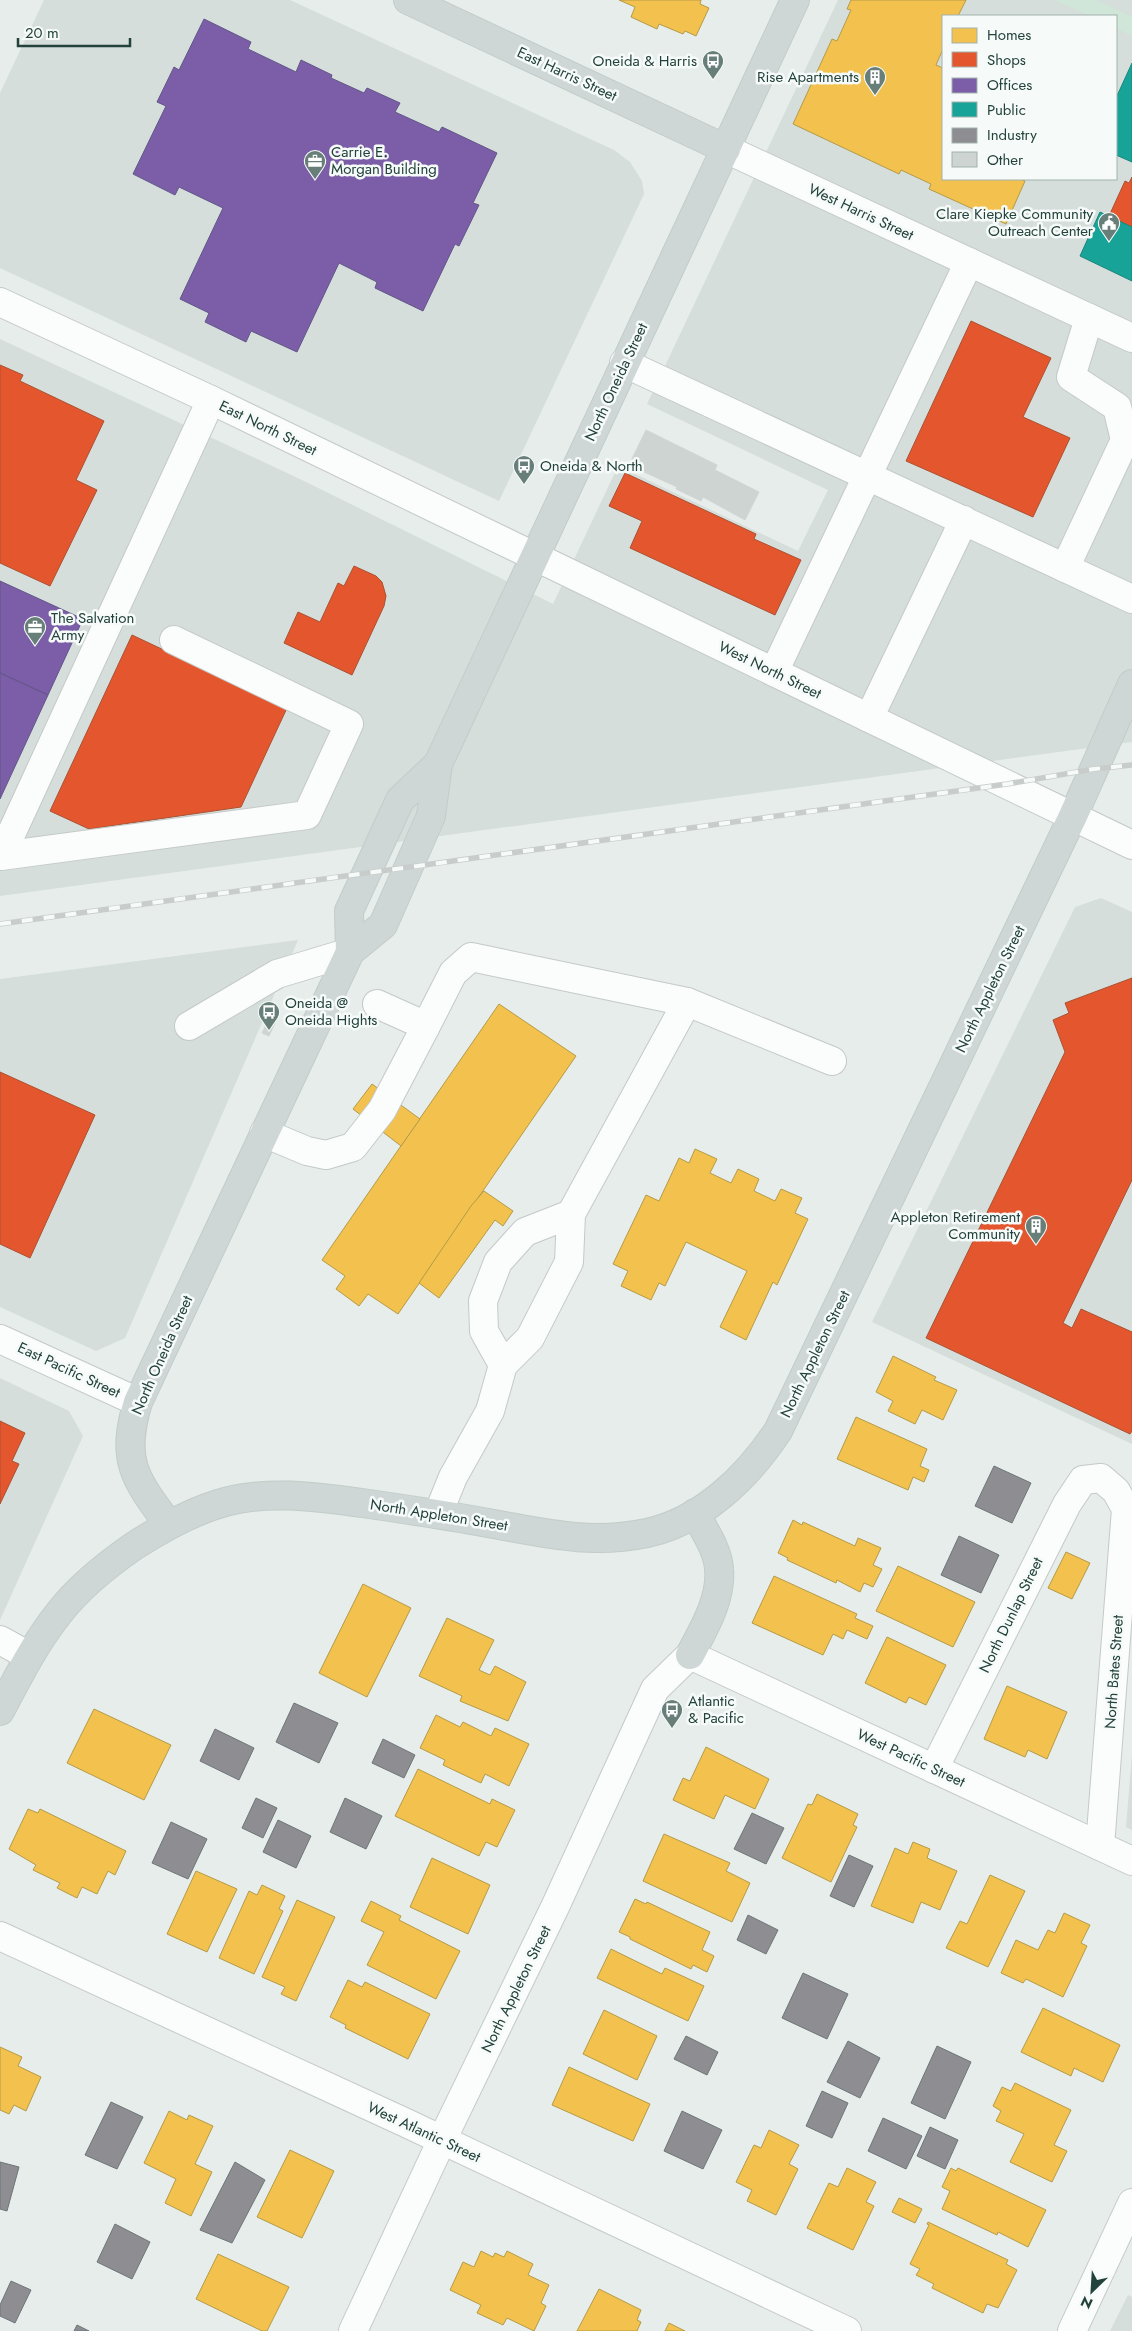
<svg xmlns="http://www.w3.org/2000/svg" width="1132" height="2331" font-family="Jost,sans-serif">
<style>
.built{fill:#d5deda;fill-rule:evenodd}
.green{fill:#d0e6d8}
.homes{fill:#f2c14e;stroke:#b49b48}
.shops{fill:#e4572e;stroke:#aa5132}
.offices{fill:#7b5ea7;stroke:#615687}
.public{fill:#17a398;stroke:#1b867c}
.industry{fill:#8d8d92;stroke:#6d7678}
.building{fill:#ced4d2;stroke:#d0d6d3}
.lines{fill:none;stroke-linecap:round;stroke-linejoin:round}
.minor-casing{stroke:#c4cac8;stroke-width:30}
.major-casing{stroke:#c2ccc9;stroke-width:30}
.minor{stroke:#fbfcfc;stroke-width:28}
.major{stroke:#cfd7d6;stroke-width:28}
.rail-casing{stroke:#c8cdcb;stroke-width:5.5}
.rail{stroke:#f6fbf9;stroke-width:4;stroke-dasharray:11;stroke-linecap:butt}
.labels{text-anchor:middle;stroke-width:5;stroke-linejoin:round;paint-order:stroke}
.poi-label{font-size:15px;fill:#23423b;stroke:#f6fbf9;text-anchor:start}
.street-label{font-size:15px;fill:#23423b;stroke:#f6fbf9}
</style>
<rect width="100%" height="100%" fill="#e7edea"/>
<!-- built -->
<g class="built">
<polygon points="44,0 290,0 614,150 630,162 642,181 644,194 499,501 0,268 0,93"/>
<path d="M838 0H1132V742L0 896V339L302 480 553 604 618 466 798 551 828 490 647 404ZM943 16H1116V179H943Z"/>
<polygon points="1101,898 1132,912 1132,1444 872,1322 1075,907"/>
<polygon points="298,940 125,1338 96,1351 0,1307 0,979"/>
<polygon points="0,1378 69,1411 83,1436 0,1620"/>
<polygon points="1132,1755 1132,1830 1126,1827"/>
<polygon points="1128,2295 1132,2297 1132,2331 1110,2331"/>
</g>
<!-- green -->
<polygon class="green" points="1054,0 1096,0 1132,17 1132,36 1116,28 1116,16 1090,16"/>
<!-- homes -->
<g class="homes">
<polygon points="619,0 701,0 700,4 709,8 696,36 685,31 683,34 659,24 657,29 631,17 635,7"/>
<polygon points="851,0 966,0 958,16 943,16 943,49 936,65 943,68 943,179 1020,179 1025,181 1006,224 929,189 931,184 901,170 899,174 793,124 832,39 837,41 851,10 847,9"/>
<polygon points="499,1004 576,1056 398,1314 368,1294 359,1306 336,1289 345,1276 322,1260"/>
<polygon points="372,1084 420,1119 401,1146 353,1109"/>
<polygon points="695,1149 717,1159 710,1173 731,1183 738,1169 759,1179 754,1191 775,1201 781,1189 802,1198 795,1213 808,1219 777,1285 773,1282 746,1340 720,1327 747,1271 686,1242 665,1286 659,1283 651,1300 621,1286 628,1271 613,1264 646,1195 659,1201 679,1158 689,1163"/>
<polygon points="484,1191 513,1211 503,1226 495,1220 439,1298 419,1283 471,1206"/>
<polygon points="893,1356 936,1377 934,1380 957,1390 943,1420 922,1410 915,1424 888,1411 893,1401 876,1392"/>
<polygon points="856,1417 927,1449 920,1466 929,1470 924,1482 913,1477 908,1490 837,1459"/>
<polygon points="793,1520 802,1525 803,1522 855,1546 858,1538 881,1548 873,1565 882,1569 873,1587 864,1583 860,1592 837,1580 836,1583 787,1560 788,1558 778,1553"/>
<polygon points="1066,1552 1090,1563 1072,1599 1048,1588"/>
<polygon points="898,1566 975,1602 953,1647 876,1611"/>
<polygon points="774,1576 857,1614 855,1618 873,1626 867,1639 847,1630 843,1639 833,1634 823,1655 752,1623"/>
<polygon points="363,1584 411,1608 367,1697 319,1673"/>
<polygon points="447,1618 494,1640 479,1670 490,1675 495,1666 526,1682 508,1721 460,1701 462,1696 419,1676"/>
<polygon points="887,1637 946,1665 926,1705 909,1697 906,1703 865,1683"/>
<polygon points="1007,1686 1067,1712 1047,1759 1028,1750 1025,1757 984,1739"/>
<polygon points="94,1709 171,1745 144,1800 67,1763"/>
<polygon points="436,1715 460,1727 463,1722 491,1736 495,1728 529,1744 509,1786 485,1774 481,1783 443,1765 445,1760 420,1748"/>
<polygon points="706,1747 769,1779 755,1809 725,1795 714,1819 673,1800 683,1778 690,1781"/>
<polygon points="418,1769 490,1804 492,1799 515,1810 497,1847 486,1842 479,1856 395,1816"/>
<polygon points="817,1794 858,1814 853,1825 857,1827 831,1882 782,1858 808,1804 812,1805"/>
<polygon points="28,1809 38,1813 40,1809 126,1851 115,1875 108,1871 97,1894 82,1887 77,1898 57,1888 60,1883 33,1870 36,1865 9,1849"/>
<polygon points="664,1834 730,1863 726,1871 750,1883 732,1922 643,1881"/>
<polygon points="913,1842 930,1849 927,1858 957,1871 940,1910 921,1902 913,1923 871,1906 895,1848 908,1854"/>
<polygon points="432,1858 490,1885 468,1934 410,1907"/>
<polygon points="196,1871 237,1889 207,1952 167,1934"/>
<polygon points="990,1875 1025,1891 988,1967 946,1948 960,1921 967,1924"/>
<polygon points="262,1885 285,1896 279,1909 283,1911 254,1974 219,1958 249,1891 257,1895"/>
<polygon points="635,1899 646,1904 647,1902 710,1932 702,1950 714,1956 707,1972 693,1965 691,1969 630,1939 630,1937 619,1932"/>
<polygon points="297,1900 335,1917 296,2001 281,1994 285,1987 262,1977"/>
<polygon points="371,1901 401,1916 399,1920 460,1951 436,1999 367,1965 384,1932 361,1921"/>
<polygon points="1064,1913 1090,1925 1081,1943 1087,1946 1063,1997 1026,1979 1023,1983 1001,1973 1016,1940 1038,1950 1048,1930 1055,1933"/>
<polygon points="611,1949 662,1974 665,1968 704,1986 688,2021 597,1978"/>
<polygon points="348,1980 362,1987 365,1982 430,2014 408,2059 345,2028 346,2025 330,2017"/>
<polygon points="1043,2008 1120,2045 1103,2082 1074,2068 1071,2076 1021,2052"/>
<polygon points="604,2010 657,2036 637,2080 583,2054"/>
<polygon points="0,2047 22,2057 18,2066 41,2077 26,2111 14,2105 9,2114 0,2110"/>
<polygon points="569,2067 650,2104 633,2141 552,2105"/>
<polygon points="1015,2083 1071,2110 1054,2145 1067,2151 1052,2182 1010,2162 1024,2134 996,2121 1001,2111 993,2106 1002,2087 1011,2091"/>
<polygon points="169,2111 187,2120 189,2115 213,2126 195,2164 212,2172 191,2216 165,2203 176,2179 144,2163"/>
<polygon points="769,2130 799,2145 789,2164 798,2169 776,2215 747,2201 752,2190 736,2182 754,2145 761,2148"/>
<polygon points="290,2150 334,2171 302,2238 257,2217"/>
<polygon points="847,2168 876,2182 866,2202 874,2206 853,2250 807,2228 829,2183 838,2187"/>
<polygon points="951,2168 956,2171 958,2168 1046,2210 1028,2247 998,2232 997,2235 942,2209 950,2191 942,2187"/>
<polygon points="899,2198 922,2209 915,2223 892,2212"/>
<polygon points="928,2222 1008,2260 1006,2264 1017,2270 998,2308 987,2304 983,2313 932,2288 934,2284 916,2275 920,2269 910,2264 929,2225 927,2224"/>
<polygon points="481,2251 493,2257 495,2253 504,2257 507,2251 533,2264 528,2275 549,2285 541,2303 546,2306 534,2331 507,2318 503,2325 477,2313 481,2305 450,2290 463,2262 474,2267"/>
<polygon points="218,2254 289,2287 267,2331 262,2331 196,2299"/>
<polygon points="599,2289 641,2310 637,2320 641,2322 637,2331 577,2331"/>
<polygon points="669,2323 685,2331 665,2331"/>
</g>
<!-- shops -->
<g class="shops">
<polygon points="1132,177 1132,227 1109,216 1125,181 1129,183"/>
<polygon points="971,321 1051,358 1023,417 1070,438 1033,517 906,461"/>
<polygon points="0,365 23,375 20,381 104,421 76,480 97,490 50,586 0,563"/>
<polygon points="625,473 756,534 754,539 801,560 775,615 630,548 642,521 609,506"/>
<polygon points="354,566 376,576 382,582 386,596 384,606 352,675 284,643 298,612 320,622 338,583 344,586"/>
<polygon points="132,635 287,708 241,807 89,829 50,811"/>
<polygon points="1132,978 1132,1180 1063,1323 1072,1328 1081,1309 1132,1332 1132,1431 1130,1434 926,1338 1065,1052 1053,1020 1069,1013 1065,1003"/>
<polygon points="0,1072 95,1115 30,1258 0,1244"/>
<polygon points="0,1421 25,1433 12,1461 19,1464 0,1504"/>
</g>
<!-- offices -->
<g class="offices">
<polygon points="204,19 251,42 248,49 296,72 301,60 332,75 331,78 364,93 367,88 400,103 395,112 439,132 442,127 497,153 473,203 479,205 459,246 455,244 423,311 375,288 377,282 339,263 297,352 251,331 246,342 205,322 209,313 180,299 223,208 179,187 175,195 133,174 166,106 157,102 174,67 179,70"/>
<polygon points="0,581 83,619 48,695 0,673"/>
<polygon points="0,673 48,695 0,799"/>
</g>
<!-- public -->
<g class="public">
<polygon points="1132,63 1132,162 1116,155 1116,98"/>
<polygon points="1100,212 1132,227 1132,281 1080,256"/>
</g>
<!-- industry -->
<g class="industry">
<polygon points="994,1466 1031,1483 1012,1523 975,1506"/>
<polygon points="959,1536 999,1555 981,1593 941,1575"/>
<polygon points="294,1703 338,1723 319,1763 276,1742"/>
<polygon points="215,1729 254,1748 239,1780 200,1761"/>
<polygon points="383,1739 415,1755 404,1778 372,1763"/>
<polygon points="256,1798 277,1808 263,1838 242,1828"/>
<polygon points="345,1798 382,1816 366,1849 330,1832"/>
<polygon points="752,1813 784,1828 766,1864 734,1849"/>
<polygon points="278,1820 311,1836 296,1868 263,1852"/>
<polygon points="171,1822 207,1839 188,1879 152,1863"/>
<polygon points="849,1855 873,1866 854,1907 830,1896"/>
<polygon points="748,1915 778,1930 766,1954 737,1940"/>
<polygon points="803,1973 848,1994 827,2039 782,2018"/>
<polygon points="686,2036 718,2052 707,2075 674,2059"/>
<polygon points="848,2041 880,2058 860,2098 827,2082"/>
<polygon points="937,2046 971,2062 945,2119 911,2103"/>
<polygon points="822,2091 848,2103 832,2138 806,2126"/>
<polygon points="111,2102 143,2117 117,2169 85,2155"/>
<polygon points="682,2111 722,2130 703,2169 664,2151"/>
<polygon points="883,2118 922,2136 906,2169 868,2151"/>
<polygon points="930,2127 958,2140 945,2169 917,2156"/>
<polygon points="0,2162 19,2167 7,2211 0,2209"/>
<polygon points="235,2162 265,2180 232,2243 200,2230"/>
<polygon points="115,2224 150,2242 132,2279 97,2262"/>
<polygon points="11,2281 31,2290 15,2323 0,2316 0,2305"/>
<polygon points="77,2325 89,2331 74,2331"/>
</g>
<!-- building -->
<g class="building">
<polygon points="646,430 717,465 715,470 759,492 745,520 703,497 701,501 676,489 677,487 629,465"/>
<polygon points="268,1021 275,1023 269,1036 262,1033"/>
</g>
<g class="lines">
<!-- minor casing -->
<g class="minor-casing">
<g id="minor">
<polyline points="726,149 1132,338"/>
<polyline points="0,302 211,400 1132,845"/>
<polyline points="624,363 1132,599"/>
<polyline points="1065,568 1125,440 1117,407 1071,377 1089,318"/>
<polyline points="174,640 349,724 307,815 1,856 211,400"/>
<polyline points="774,672 969,262"/>
<polyline points="869,718 964,520"/>
<polyline points="377,1004 426,1026 453,973 471,957 687,1002 832,1061"/>
<polyline points="189,1026 277,974 350,952"/>
<polyline points="264,1133 307,1151 326,1155 353,1147 382,1110 426,1026"/>
<polyline points="0,1339 138,1402"/>
<polyline points="503,1365 484,1331 483,1301 498,1262 525,1232 571,1214"/>
<polyline points="438,1514 453,1477 490,1411 503,1365 530,1338 569,1262 571,1214 687,1002"/>
<polyline points="0,1640 29,1656"/>
<polyline points="934,1769 1067,1504 1083,1480 1101,1478 1116,1491 1126,1509 1100,1846"/>
<polyline points="0,1936 404,2122 847,2331"/>
<polyline points="353,2331 442,2140 555,1907 655,1689 690,1655 1132,1861"/>
<polyline points="1072,2331 1132,2203"/>
</g>
</g>
<!-- major casing -->
<g class="major-casing">
<g id="major">
<polyline points="408,0 726,149"/>
<polyline points="350,952 349,911 400,800 438,764"/>
<path d="M169 1525C135 1479 120 1461 138 1402L350 952 383 925 431 816 438 764 795 0"/>
<path d="M690 1655C703 1630 722 1599 719 1569 718 1550 704 1530 695 1513"/>
<path d="M0 1711C18 1677 35 1643 59 1613 79 1587 108 1564 134 1546 162 1528 192 1511 225 1502 270 1490 316 1497 362 1503 404 1509 446 1515 488 1523 545 1533 589 1545 647 1533 703 1521 748 1476 778 1431L1073 816 1132 684"/>
</g>
</g>
<!-- minor -->
<use href="#minor" class="minor"/>
<!-- major -->
<use href="#major" class="major"/>
<!-- rail casing -->
<g class="rail-casing">
<polyline id="rail" points="0,924 1007,784 1094,769 1132,765"/>
</g>
<!-- rail -->
<use href="#rail" class="rail"/>
</g>
<!-- icons -->
<defs>
<g id="bus-pin" transform="scale(1.125)"><path d="M0 17L-7.5 6A9.5 9.5 0 1 1 7.5 6Z" fill="#687e78" stroke="#f6fbf9"/><path d="M-5-6H5V4H4V6H2V4H-2V6H-4V4H-5ZM-3.5-4V0h7V-4ZM-3.5 1.2v1.5H-2V1.2ZM2 1.2v1.5H3.5V1.2Z" fill="#fff"/></g>
<g id="building-pin" transform="scale(1.125)"><path d="M0 17L-7.5 6A9.5 9.5 0 1 1 7.5 6Z" fill="#687e78" stroke="#f6fbf9"/><path d="M-4-6H4V6H1V3H-1V6H-4ZM-2.5-4.3h1.7v1.8h-1.7ZM.8-4.3h1.7v1.8H.8ZM-2.5-1h1.7V.8h-1.7ZM.8-1h1.7V.8H.8Z" fill="#fff"/></g>
<g id="office-pin" transform="scale(1.125)"><path d="M0 17L-7.5 6A9.5 9.5 0 1 1 7.5 6Z" fill="#687e78" stroke="#f6fbf9"/><path d="M-6-3h4V-5.5h4V-3h4V5H-6ZM-1-4.5V-3h2v-1.5ZM-6 0V1H6V0Z" fill="#fff"/></g>
<g id="civic-pin" transform="scale(1.125)"><path d="M0 17L-7.5 6A9.5 9.5 0 1 1 7.5 6Z" fill="#687e78" stroke="#f6fbf9"/><path d="M-.6-6.5H3V-4.5H.6V-3L4-1V1h2V6H-6V1h2V-1L-.6-3ZM-1.2 2.5V6h2.4V2.5Z" fill="#fff"/></g>
</defs>
<g fill-rule="evenodd">
<use href="#bus-pin" x="713" y="61"/>
<use href="#building-pin" x="875" y="77"/>
<use href="#office-pin" x="315" y="161"/>
<use href="#civic-pin" x="1109" y="223"/>
<use href="#bus-pin" x="524" y="466"/>
<use href="#office-pin" x="35" y="627"/>
<use href="#bus-pin" x="269" y="1012"/>
<use href="#building-pin" x="1036" y="1226"/>
<use href="#bus-pin" x="672" y="1710"/>
</g>
<g class="labels">
<!-- poi labels -->
<g class="poi-label">
<text x="697" y="66" text-anchor="end">Oneida &amp; Harris</text>
<text x="859" y="82" text-anchor="end">Rise Apartments</text>
<text x="331" y="157">Carrie E.<tspan x="331" dy="17">Morgan Building</tspan></text>
<text x="1093" y="219" text-anchor="end">Clare Kiepke Community<tspan x="1093" dy="17">Outreach Center</tspan></text>
<text x="540" y="471">Oneida &amp; North</text>
<text x="51" y="623">The Salvation<tspan x="51" dy="17">Army</tspan></text>
<text x="285" y="1008">Oneida @<tspan x="285" dy="17">Oneida Hights</tspan></text>
<text x="1020" y="1222" text-anchor="end">Appleton Retirement<tspan x="1020" dy="17">Community</tspan></text>
<text x="688" y="1706">Atlantic<tspan x="688" dy="17">&amp; Pacific</tspan></text>
</g>
<!-- street labels -->
<g class="street-label">
<text transform="translate(567 74) rotate(25)" y="5">East Harris Street</text>
<text transform="translate(861 212) rotate(25)" y="5">West Harris Street</text>
<text transform="translate(616 382) rotate(-65)" y="5">North Oneida Street</text>
<text transform="translate(268 428) rotate(26)" y="5">East North Street</text>
<text transform="translate(770 670) rotate(26)" y="5">West North Street</text>
<text transform="translate(990 989) rotate(-64)" y="5">North Appleton Street</text>
<text transform="translate(815 1354) rotate(-64)" y="5">North Appleton Street</text>
<text transform="translate(162 1355) rotate(-66)" y="5">North Oneida Street</text>
<text transform="translate(69 1370) rotate(25)" y="5">East Pacific Street</text>
<text transform="translate(439 1515) rotate(9)" y="5">North Appleton Street</text>
<text transform="translate(1011 1615) rotate(-64)" y="5">North Dunlap Street</text>
<text transform="translate(1114 1672) rotate(-86)" y="5">North Bates Street</text>
<text transform="translate(911 1758) rotate(25)" y="5">West Pacific Street</text>
<text transform="translate(516 1989) rotate(-64)" y="5">North Appleton Street</text>
<text transform="translate(424 2132) rotate(25)" y="5">West Atlantic Street</text>
</g>
</g>
<!-- legend -->
<rect x="942" y="15" width="175" height="165" fill="#f6fbf9" stroke="#a2b1ad"/>
<rect x="952" y="28" width="25" height="15" fill="#f2c14e" stroke="#a2b1ad"/>
<text x="987" y="40" font-size="15" fill="#23423b">Homes</text>
<rect x="952" y="52" width="25" height="15" fill="#e4572e" stroke="#a2b1ad"/>
<text x="987" y="65" font-size="15" fill="#23423b">Shops</text>
<rect x="952" y="78" width="25" height="15" fill="#7b5ea7" stroke="#a2b1ad"/>
<text x="987" y="90" font-size="15" fill="#23423b">Offices</text>
<rect x="952" y="102" width="25" height="15" fill="#17a398" stroke="#a2b1ad"/>
<text x="987" y="115" font-size="15" fill="#23423b">Public</text>
<rect x="952" y="128" width="25" height="15" fill="#8d8d92" stroke="#a2b1ad"/>
<text x="987" y="140" font-size="15" fill="#23423b">Industry</text>
<rect x="952" y="152" width="25" height="15" fill="#ced4d2" stroke="#a2b1ad"/>
<text x="987" y="165" font-size="15" fill="#23423b">Other</text>
<!-- north arrow -->
<g transform="translate(1092 2291) rotate(205)" stroke="#f6fbf9" stroke-width="4" paint-order="stroke">
<path d="M0-4L9 19L0 12L-9 19Z" fill="#23423b"/>
<text y="-8" font-size="14" font-weight="bold" text-anchor="middle" fill="#23423b">N</text>
</g>
<!-- scale -->
<path d="M18 38v8h112v-8" fill="none" stroke="#23423b" stroke-width="2.5"/>
<text x="25" y="38" font-size="15" fill="#23423b" stroke="#f6fbf9" stroke-width="4" paint-order="stroke">20 m</text>
</svg>
